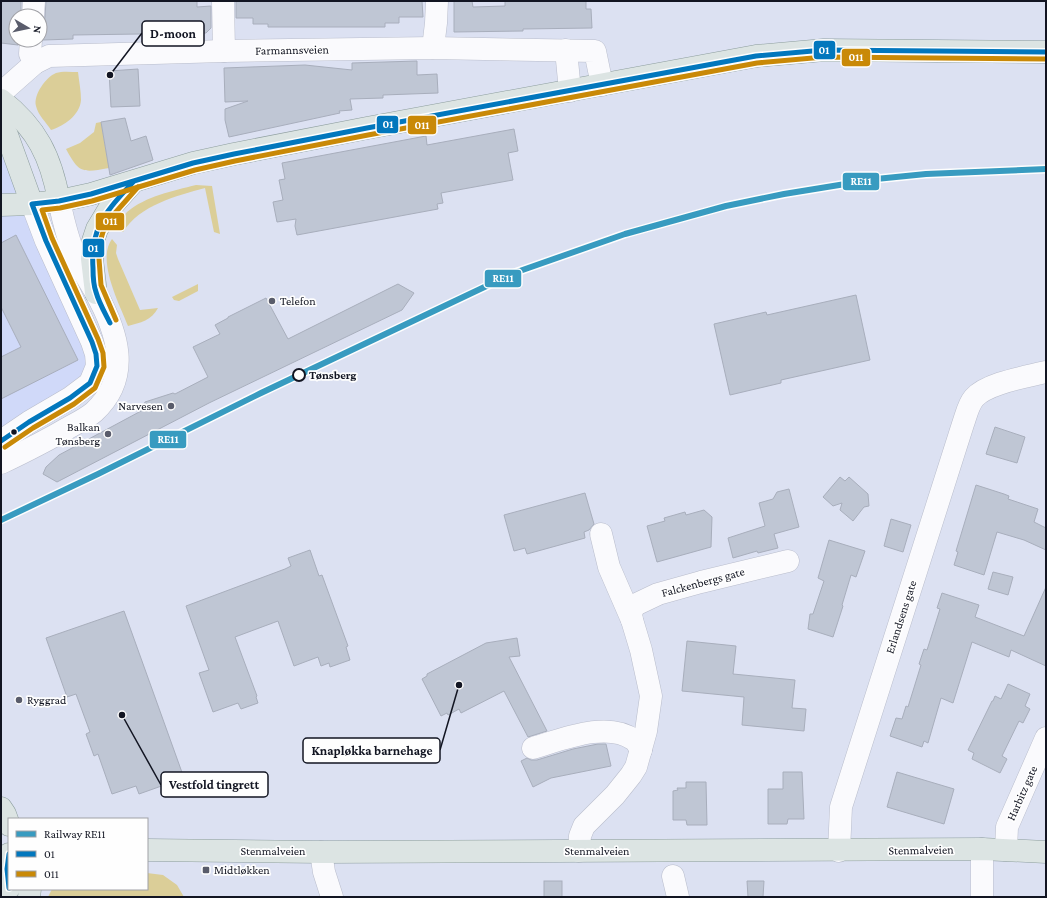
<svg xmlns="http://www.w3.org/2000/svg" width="1047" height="898" font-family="'Crimson Pro',serif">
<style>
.built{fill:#d0d9f9}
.green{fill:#dbce98}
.building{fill:#bfc6d4;stroke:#a8aebc}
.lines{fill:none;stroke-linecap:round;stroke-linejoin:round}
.minor-casing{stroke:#b9bdcc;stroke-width:23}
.major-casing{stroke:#8d9e9e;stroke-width:23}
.minor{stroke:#fafafd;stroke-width:22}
.major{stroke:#dce4e3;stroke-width:22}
.bus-1-casing{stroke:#fefefe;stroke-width:8}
.bus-2-casing{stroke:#fefefe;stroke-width:8}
.bus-1{stroke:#0277bd;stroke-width:5}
.bus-2{stroke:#c98907;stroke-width:5}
.rail-1-casing{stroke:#fefefe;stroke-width:9}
.rail-1{stroke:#389bc0;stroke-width:6}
.poi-dot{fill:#595c6b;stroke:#fefefe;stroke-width:1.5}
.stop-dot{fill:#fefefe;stroke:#121522;stroke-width:2}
.bus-dot{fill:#121522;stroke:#fefefe;stroke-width:1.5}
.labels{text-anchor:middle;stroke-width:3.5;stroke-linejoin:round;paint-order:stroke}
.street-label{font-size:12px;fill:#121522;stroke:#fefefe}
.poi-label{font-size:12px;fill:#121522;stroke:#fefefe;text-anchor:start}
.stop-label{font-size:12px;font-weight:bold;fill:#121522;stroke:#fefefe;text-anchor:start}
.leader{fill:none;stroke:#121522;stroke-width:1.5}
.callout-dot{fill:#121522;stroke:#fefefe;stroke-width:1.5}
.callout{fill:#fefefe;stroke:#121522;stroke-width:1.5}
.callout-label{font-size:13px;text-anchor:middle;font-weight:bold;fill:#121522}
.line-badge{stroke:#fefefe;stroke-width:1.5}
.badge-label{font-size:11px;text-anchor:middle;font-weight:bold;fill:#fff}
</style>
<rect width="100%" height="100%" fill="#dce1f2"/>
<!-- built -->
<polygon class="built" points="1,137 4,142 90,369 1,434"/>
<!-- green -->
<g class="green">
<path d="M78 72C79 81 81 91 81 100 80 115 64 126 51 130 46 122 38 115 36 106 33 95 46 77 56 73 62 71 71 72 78 72Z"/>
<path d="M101 122 109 168C82 173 79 173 66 149L80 143 94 132 96 123Z"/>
<path d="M196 185 212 186 220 234 214 232 205 188C176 196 140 205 123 232L116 227C120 222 123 217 127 212 146 196 173 191 196 185Z"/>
<path d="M112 239 117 245 116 253 118 259 140 310 158 308C152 320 140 323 128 326 120 305 96 260 112 239Z"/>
<polygon points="198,284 198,291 179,301 174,300 172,297"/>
<polygon points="147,873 163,875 177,885 184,897 48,897 52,889 147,889"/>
</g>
<!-- building -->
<g class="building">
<polygon points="1,1 21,1 21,16 16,16 16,40 18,40 18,45 1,43"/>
<polygon points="46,1 197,1 197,7 211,6 211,28 206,33 73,35 73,39 43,40 40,32 40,26 44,23 45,17"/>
<polygon points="236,1 422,1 423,17 399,17 399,23 385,23 385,27 268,27 268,24 253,24 253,18 236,18"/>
<polygon points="454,1 472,1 473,7 505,6 505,1 586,1 586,9 591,9 592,28 523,29 523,31 454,32"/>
<polygon points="417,61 417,75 437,74 438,93 383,95 383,98 350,99 352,110 339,111 340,113 229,137 225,120 225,109 248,101 225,102 224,68 305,65 352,70 352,63"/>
<polygon points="138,69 140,106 111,107 109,71"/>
<polygon points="125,118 131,141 146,136 153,160 110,175 101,122"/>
<polygon points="514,129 518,151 508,153 513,180 441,193 443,203 437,204 438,209 297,235 295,226 296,219 277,222 273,202 283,200 279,180 285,179 282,163 426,136 427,145"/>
<polygon points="16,235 78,360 1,399 1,357 21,347 1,307 1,243"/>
<polygon points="398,284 414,293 402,310 209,403 57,482 43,474 46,467 59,455 141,411 145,402 173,393 175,394 208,377 193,347 220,334 215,325 228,318 228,317 266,298 288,339"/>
<polygon points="856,295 870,360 781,380 781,383 730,395 714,324 766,312 767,315"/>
<polygon points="995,427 1025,437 1017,463 986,454"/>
<polygon points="840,477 845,481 849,477 868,494 869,506 864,507 853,521 840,510 842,503 833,506 823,497"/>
<polygon points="976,485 1004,494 1009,496 1008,499 1038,509 1034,522 1046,528 1046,550 1024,540 997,532 984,575 954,565 958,552 956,551"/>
<polygon points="789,489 799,527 774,534 778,548 758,553 757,551 733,558 728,538 765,526 759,503 773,499 777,492"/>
<polygon points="585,493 594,524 589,530 584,532 585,538 527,554 525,548 514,551 504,515"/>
<polygon points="704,510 712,517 711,547 657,562 647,526 665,521 664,518 685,512 686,515"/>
<polygon points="891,519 911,525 903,552 884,546"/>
<polygon points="829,540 865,551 856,577 851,575 842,605 843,606 833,637 808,629 810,614 813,614 824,581 818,578"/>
<polygon points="310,550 319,576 322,575 348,646 346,647 350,660 330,667 329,663 321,666 318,657 294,666 278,621 235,637 257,696 256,697 258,703 241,709 238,703 213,712 199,673 209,670 186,606 285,569 291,566 288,558"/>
<polygon points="993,572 1013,577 1008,595 988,589"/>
<polygon points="1046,587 1046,666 1011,650 1009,657 972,642 953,703 941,698 928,743 924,741 922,747 890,736 896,718 902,719 906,706 908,707 921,665 919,664 924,649 927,650 940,609 937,608 942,593 979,605 975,617 1024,636"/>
<polygon points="124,611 184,778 139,794 136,786 112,794 98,754 94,756 86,734 90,732 76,694 67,697 46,638"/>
<polygon points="517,638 520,656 509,657 547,731 528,737 504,691 461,713 459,709 448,715 447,713 441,716 422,679 427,676 427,674 486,643"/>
<polygon points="687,641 736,646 733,674 795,680 792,708 806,709 804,731 742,725 744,697 682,691"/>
<polygon points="1008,684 1030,694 1025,706 1030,709 1023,723 1019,721 1002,756 1007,759 1000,773 972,759 974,753 968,750 992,701 993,701 995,696 1001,699"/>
<polygon points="598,744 606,744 611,766 551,778 533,787 521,761 527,758 531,760 537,760 573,749"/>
<polygon points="783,772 802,772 804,819 788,819 787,824 768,824 768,789 783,789"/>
<polygon points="897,772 954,789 944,824 887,807"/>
<polygon points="686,782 706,782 707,825 687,825 686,820 673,820 673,791 678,790 677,788 686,788"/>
<rect x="544" y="881" width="18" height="16"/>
<polygon points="747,881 764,881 763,897 748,897"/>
</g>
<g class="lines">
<!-- minor casing -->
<g class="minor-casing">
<g id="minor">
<polyline points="223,1 224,51"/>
<polyline points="33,16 34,1"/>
<polyline points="31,40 30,54 35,63"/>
<polyline points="433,48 436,23 437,1"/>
<polyline points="566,50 570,91"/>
<polyline points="1,93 35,63 49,56 224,51 433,48 595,51 602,85"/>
<polyline points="1,441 29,422 70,398 90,383 97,366 96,354 92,342 46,241 32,204"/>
<path d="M1 463C24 452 46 441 68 428 77 423 87 418 94 412 132 377 118 333 96 293 89 280 81 269 75 256 67 238 63 219 59 201"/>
<polyline points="601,534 609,567 632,620"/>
<path d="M533 748C561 740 607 720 634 740 637 742 639 747 641 750"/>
<polyline points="1006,850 1007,827 1046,738"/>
<polyline points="579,851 580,836 584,826 615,795 631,775 636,767 646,731 651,696 641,650 632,620 631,614 633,608 637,604 658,594 701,582 788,561"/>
<path d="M839 851 841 807 963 424C966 416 968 405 974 398 987 383 1026 377 1046 372"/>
<polyline points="321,852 324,872 332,897"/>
<polyline points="673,876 678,897"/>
<polyline points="982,897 982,849"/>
</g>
</g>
<!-- major casing -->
<g class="major-casing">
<g id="major">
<path d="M1 100C37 128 51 157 59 201"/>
<polyline points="1,124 7,135 32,204"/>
<polyline points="1,205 32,204 59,201 91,194 193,163 234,154 367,128 756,56 824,50 1046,52"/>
<polyline points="96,293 92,259 93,241 97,229 109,209 133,182"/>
<polyline points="1,808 5,814 9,825"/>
<polyline points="147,850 321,852 982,849 1046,852"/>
<polyline points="9,854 7,869 9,888"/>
<polyline points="29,897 30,889"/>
</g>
</g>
<!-- minor -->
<use href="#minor" class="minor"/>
<!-- major -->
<use href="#major" class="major"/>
<!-- bus-1 casing -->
<g class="bus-1-casing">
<g id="bus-1">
<path d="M110 323C105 313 99 303 96 292 93 284 93 276 93 268 90 226 107 211 133 182"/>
<polyline points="1,441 29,422 70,398 90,383 97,366 96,354 92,342 46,241 32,204 59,201 91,194 193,163 234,154 367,128 756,56 824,50 1046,52"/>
<polyline points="9,854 7,869 9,888"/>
</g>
</g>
<!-- bus-2 casing -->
<g class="bus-2-casing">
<g id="bus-2">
<polyline points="116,320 101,285 99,259 100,242 103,232 115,213 138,187"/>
<polyline points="5,447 33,428 74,404 95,388 104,367 103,353 98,339 52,238 42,210 60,208 92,201 195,170 235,161 368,135 757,63 824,57 1046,59"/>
</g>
</g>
<!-- bus-1 -->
<use href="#bus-1" class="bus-1"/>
<!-- bus-2 -->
<use href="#bus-2" class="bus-2"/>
<!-- rail-1 casing -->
<g class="rail-1-casing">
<polyline id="rail-1" points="1,520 98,474 261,393 514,273 625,234 726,206 784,194 876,179 926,174 1046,169"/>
</g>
<!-- rail-1 -->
<use href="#rail-1" class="rail-1"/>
</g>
<!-- markers -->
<g class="poi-dot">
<circle cx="272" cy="301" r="4"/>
<circle cx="171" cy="406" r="4"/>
<circle cx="108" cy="434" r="4"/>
<circle cx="19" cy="700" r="4"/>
<rect x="202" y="866" width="8" height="8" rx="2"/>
</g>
<circle class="stop-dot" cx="299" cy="375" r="6"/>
<circle class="bus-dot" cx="14" cy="432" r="3.5"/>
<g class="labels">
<!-- street labels -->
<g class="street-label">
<text transform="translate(292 50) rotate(-1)" y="4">Farmannsveien</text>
<text transform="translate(703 582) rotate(-15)" y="4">Falckenbergs gate</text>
<text transform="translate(901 617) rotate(-72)" y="4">Erlandsens gate</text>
<text transform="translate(1022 793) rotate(-66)" y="4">Harbitz gate</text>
<text transform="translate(921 850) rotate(-1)" y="4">Stenmalveien</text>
<text x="273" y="855">Stenmalveien</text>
<text x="597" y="855">Stenmalveien</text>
</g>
<!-- poi labels -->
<g class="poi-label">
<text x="280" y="305">Telefon</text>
<text x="163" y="410" text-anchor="end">Narvesen</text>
<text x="100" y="431" text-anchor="end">Balkan<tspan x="100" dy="14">Tønsberg</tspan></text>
<text x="27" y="704">Ryggrad</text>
<text x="214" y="874">Midtløkken</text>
</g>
<!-- stop labels -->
<g class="stop-label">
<text x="309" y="379">Tønsberg</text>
</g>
</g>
<!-- callouts -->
<path class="leader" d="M110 75L142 33M459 685L440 750M122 715L161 785"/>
<g class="callout-dot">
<circle cx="110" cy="75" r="4"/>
<circle cx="459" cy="685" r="4"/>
<circle cx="122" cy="715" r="4"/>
</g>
<g class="callout">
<rect x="142" y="21" width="62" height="25" rx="4"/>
<rect x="303" y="738" width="137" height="25" rx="4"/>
<rect x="161" y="772" width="107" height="25" rx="4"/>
</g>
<g class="callout-label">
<text x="173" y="38">D-moon</text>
<text x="372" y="755">Knapløkka barnehage</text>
<text x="214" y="789">Vestfold tingrett</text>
</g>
<g class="line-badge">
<rect x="813" y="40" width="23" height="20" rx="4" fill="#0277bd"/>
<rect x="841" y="48" width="30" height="19" rx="4" fill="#c98907"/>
<rect x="376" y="115" width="23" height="19" rx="4" fill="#0277bd"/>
<rect x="407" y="115" width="30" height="20" rx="4" fill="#c98907"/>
<rect x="842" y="172" width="38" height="19" rx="4" fill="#389bc0"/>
<rect x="95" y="212" width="30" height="19" rx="4" fill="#c98907"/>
<rect x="82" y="238" width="23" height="20" rx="4" fill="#0277bd"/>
<rect x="484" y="269" width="38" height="19" rx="4" fill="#389bc0"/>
<rect x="149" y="430" width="38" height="19" rx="4" fill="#389bc0"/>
</g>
<g class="badge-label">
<text x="824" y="54">01</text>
<text x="856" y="61">011</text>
<text x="388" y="128">01</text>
<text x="422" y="129">011</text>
<text x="861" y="185">RE11</text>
<text x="110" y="225">011</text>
<text x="93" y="252">01</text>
<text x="503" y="282">RE11</text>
<text x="168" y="443">RE11</text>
</g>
<!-- border -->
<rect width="1047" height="898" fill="none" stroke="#121522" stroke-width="4"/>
<!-- legend -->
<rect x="8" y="818" width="140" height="72" fill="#fefefe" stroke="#a0a1a6"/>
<rect x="16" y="831" width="20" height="6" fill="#389bc0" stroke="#a0a1a6"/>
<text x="44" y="838" font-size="12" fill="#121522">Railway RE11</text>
<rect x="16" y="851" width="20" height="6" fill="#0277bd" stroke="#a0a1a6"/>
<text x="44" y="858" font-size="12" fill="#121522">01</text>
<rect x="16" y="871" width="20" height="6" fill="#c98907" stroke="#a0a1a6"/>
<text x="44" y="878" font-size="12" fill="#121522">011</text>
<!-- north arrow -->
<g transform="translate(28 28) rotate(99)"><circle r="19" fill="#fefefe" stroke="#a0a1a6"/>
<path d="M0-3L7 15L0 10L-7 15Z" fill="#595c6b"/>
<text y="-6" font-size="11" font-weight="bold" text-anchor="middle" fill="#121522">N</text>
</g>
</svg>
